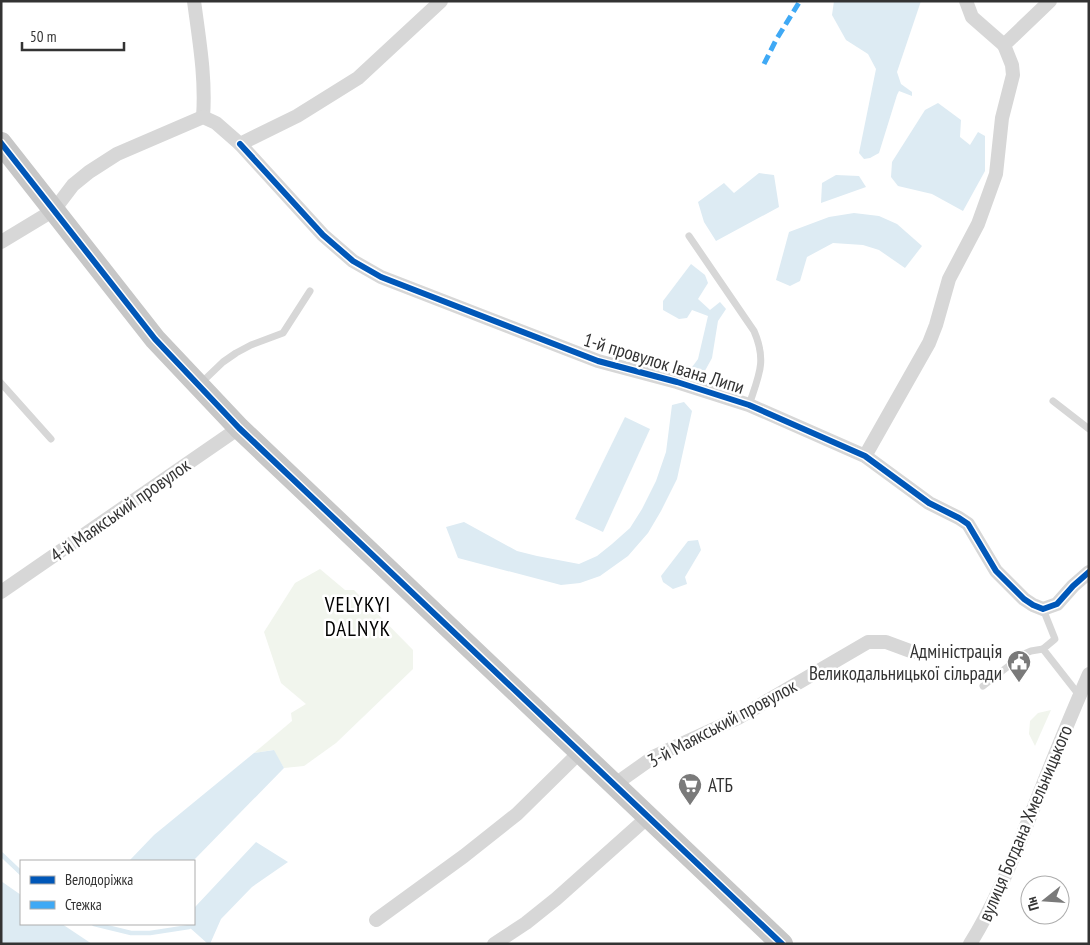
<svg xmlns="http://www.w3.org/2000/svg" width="1090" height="945" font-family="'PT Sans Narrow',sans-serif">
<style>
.green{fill:#f1f5ed}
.water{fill:#ddebf3}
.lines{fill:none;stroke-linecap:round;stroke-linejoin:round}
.stream{stroke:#ddebf3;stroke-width:4.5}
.service{stroke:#d7d7d7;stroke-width:7}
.minor{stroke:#d7d7d7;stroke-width:14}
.trunk{stroke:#c7c7c7;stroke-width:22}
.quiet{stroke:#3fa9f5;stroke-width:5;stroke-dasharray:10 5;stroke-linecap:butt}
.cycleway-casing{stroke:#fff;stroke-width:9}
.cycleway{stroke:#0057b8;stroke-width:6}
.labels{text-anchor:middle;stroke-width:5;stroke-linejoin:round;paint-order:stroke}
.street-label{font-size:19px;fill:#333;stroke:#fff}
.poi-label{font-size:19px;fill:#333;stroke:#fff;text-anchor:end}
.quarter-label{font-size:21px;letter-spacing:1px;fill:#000;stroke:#fff}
</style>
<rect width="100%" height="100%" fill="#fff"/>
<!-- green -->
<g class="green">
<polygon points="320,569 345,590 354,590 413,650 413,669 336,743 304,766 284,768 273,750 254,753 292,721 291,713 306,704 281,683 264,632 295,583"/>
<polygon points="1051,710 1035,746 1029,734 1030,721 1038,713"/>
</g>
<!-- water -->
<g class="water">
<polygon points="834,1 921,1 897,72 901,84 912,92 912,96 899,91 897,95 879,153 870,158 864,159 859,153 876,69 868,54 846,40 832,15"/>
<polygon points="938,103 961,120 960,137 970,145 978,132 985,136 985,171 963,211 932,194 898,186 891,177 892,162 925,110"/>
<polygon points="759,173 774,175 779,207 716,241 704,222 698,202 724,183 734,193"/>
<polygon points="836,175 859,176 866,187 821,203 822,183"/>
<polygon points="854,213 879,216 897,224 922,246 905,268 879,250 863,245 833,243 807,257 800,281 790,286 776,280 789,232 829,217"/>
<polygon points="691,264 705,275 708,283 698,299 710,310 720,302 726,309 718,321 712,358 701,378 687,374 698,359 708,316 692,310 687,318 679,319 663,310 663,301"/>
<polygon points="684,402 692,411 677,479 661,511 648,533 628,556 600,576 580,583 561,585 458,558 446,527 464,522 517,551 537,556 579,564 597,556 612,544 630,528 642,509 656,481 666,452 672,405"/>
<polygon points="625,417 650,429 603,532 575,519"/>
<polygon points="698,540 701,550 685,577 687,584 673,589 663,582 661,576 688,541"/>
<polygon points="274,750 284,768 193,861 129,861 154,835 254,753"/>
<polygon points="256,842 288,862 252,887 221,919 210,944 208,944 189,927 189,924 194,924 195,907"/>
<polygon points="1,881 21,895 21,924 62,924 92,944 1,944"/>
</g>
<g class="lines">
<!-- stream -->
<g class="stream">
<polyline points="1,854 21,873"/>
<polyline points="94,924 131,933 150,933 189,927"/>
</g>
<!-- service -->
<g class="service">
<path d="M689 236 754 331C767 361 759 375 749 405"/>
<polyline points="1,383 51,439"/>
<polyline points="200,384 223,362 236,353 251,345 283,333 310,291"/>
<polyline points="1053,401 1089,429"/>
<polyline points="1043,609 1055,639 1043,649 1079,695"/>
<polyline points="983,686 1024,654 1031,651 1043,649"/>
</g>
<!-- minor -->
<g class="minor">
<path d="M194 1C199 39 206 78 203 117"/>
<polyline points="966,1 972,17 1004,45"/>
<polyline points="240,144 323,235 353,261 381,277 598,361 677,382 749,405 865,456 929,503 959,518 968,524 996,571 1024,599 1033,605 1043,609 1057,604 1073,586 1089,572"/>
<polyline points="1,242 54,210 73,185 89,172 117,154 203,117 216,123 240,144 297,116 358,78 441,1"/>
<polyline points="865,456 929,343 936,325 949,279 978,224 996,174 1002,118 1013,75 1012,65 1004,45 1050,1"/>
<polyline points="1,592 239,428"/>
<polyline points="614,785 655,756 738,718 868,642 886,642 913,652"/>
<polyline points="376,920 464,856 517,814 580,752"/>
<polyline points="494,944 526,923 556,899 648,817"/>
<path d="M970 944C998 899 1016 850 1036 802 1053 759 1070 717 1089 674"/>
</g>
<!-- trunk -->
<polyline class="trunk" points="1,143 155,339 239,428 782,944"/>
<!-- quiet -->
<polyline class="quiet" points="764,64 776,40 800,1"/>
<!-- cycleway casing -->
<g class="cycleway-casing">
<g id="cycleway">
<polyline points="1,143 155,339 239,428 782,944"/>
<polyline points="240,144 323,235 353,261 381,277 598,361 677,382 749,405 865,456 929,503 959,518 968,524 996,571 1024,599 1033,605 1043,609 1057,604 1073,586 1089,572"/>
</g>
</g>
<!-- cycleway -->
<use href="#cycleway" class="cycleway"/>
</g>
<!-- icons -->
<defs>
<g id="civic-pin" transform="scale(1.25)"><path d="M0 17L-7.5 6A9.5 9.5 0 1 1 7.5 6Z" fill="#7a7a7a" stroke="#fff"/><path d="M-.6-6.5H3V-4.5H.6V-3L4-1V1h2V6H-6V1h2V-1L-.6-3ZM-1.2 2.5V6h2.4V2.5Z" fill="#fff"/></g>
<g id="supermarket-pin" transform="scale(1.25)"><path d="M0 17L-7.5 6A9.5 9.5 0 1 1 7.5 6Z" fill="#7a7a7a" stroke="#fff"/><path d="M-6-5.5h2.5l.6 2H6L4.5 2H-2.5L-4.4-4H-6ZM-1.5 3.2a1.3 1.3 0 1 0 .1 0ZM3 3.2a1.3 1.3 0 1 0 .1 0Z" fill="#fff"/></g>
</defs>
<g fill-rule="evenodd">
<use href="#civic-pin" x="1019" y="662"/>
<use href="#supermarket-pin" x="690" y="785"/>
</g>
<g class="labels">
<!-- street labels -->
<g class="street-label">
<text transform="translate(664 363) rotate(17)" y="7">1-й провулок Івана Липи</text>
<text transform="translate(120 510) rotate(-35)" y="7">4-й Маякський провулок</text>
<text transform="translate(722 723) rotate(-28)" y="7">3-й Маякський провулок</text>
<text transform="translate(1025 823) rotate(-67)" y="7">вулиця Богдана Хмельницького</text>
</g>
<!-- poi labels -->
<g class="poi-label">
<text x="1002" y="658">Адміністрація<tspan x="1002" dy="22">Великодальницької сільради</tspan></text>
<text x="708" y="792" text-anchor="start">АТБ</text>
</g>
<!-- quarter labels -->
<g class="quarter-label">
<text x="358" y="612">VELYKYI<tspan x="358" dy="24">DALNYK</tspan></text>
</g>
</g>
<!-- border -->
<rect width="1090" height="945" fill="none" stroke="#333333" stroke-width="5"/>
<!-- legend -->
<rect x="20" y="860" width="175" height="65" fill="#ffffff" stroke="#adadad"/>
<rect x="30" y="876" width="25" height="8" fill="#0057b8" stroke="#adadad"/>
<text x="65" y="885" font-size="15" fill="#333333">Велодоріжка</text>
<rect x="30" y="901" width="25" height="8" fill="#3fa9f5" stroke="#adadad"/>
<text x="65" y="910" font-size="15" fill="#333333">Стежка</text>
<!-- north arrow -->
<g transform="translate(1045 900) rotate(253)"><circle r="24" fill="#ffffff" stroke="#adadad"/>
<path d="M0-4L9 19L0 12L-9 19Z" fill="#7a7a7a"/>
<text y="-8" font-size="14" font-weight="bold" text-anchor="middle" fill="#333333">Пн</text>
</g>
<!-- scale -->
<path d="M22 42v8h102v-8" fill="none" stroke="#333333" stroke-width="2.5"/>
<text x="30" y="42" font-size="15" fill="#333333" stroke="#ffffff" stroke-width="4" paint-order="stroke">50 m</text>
</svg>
